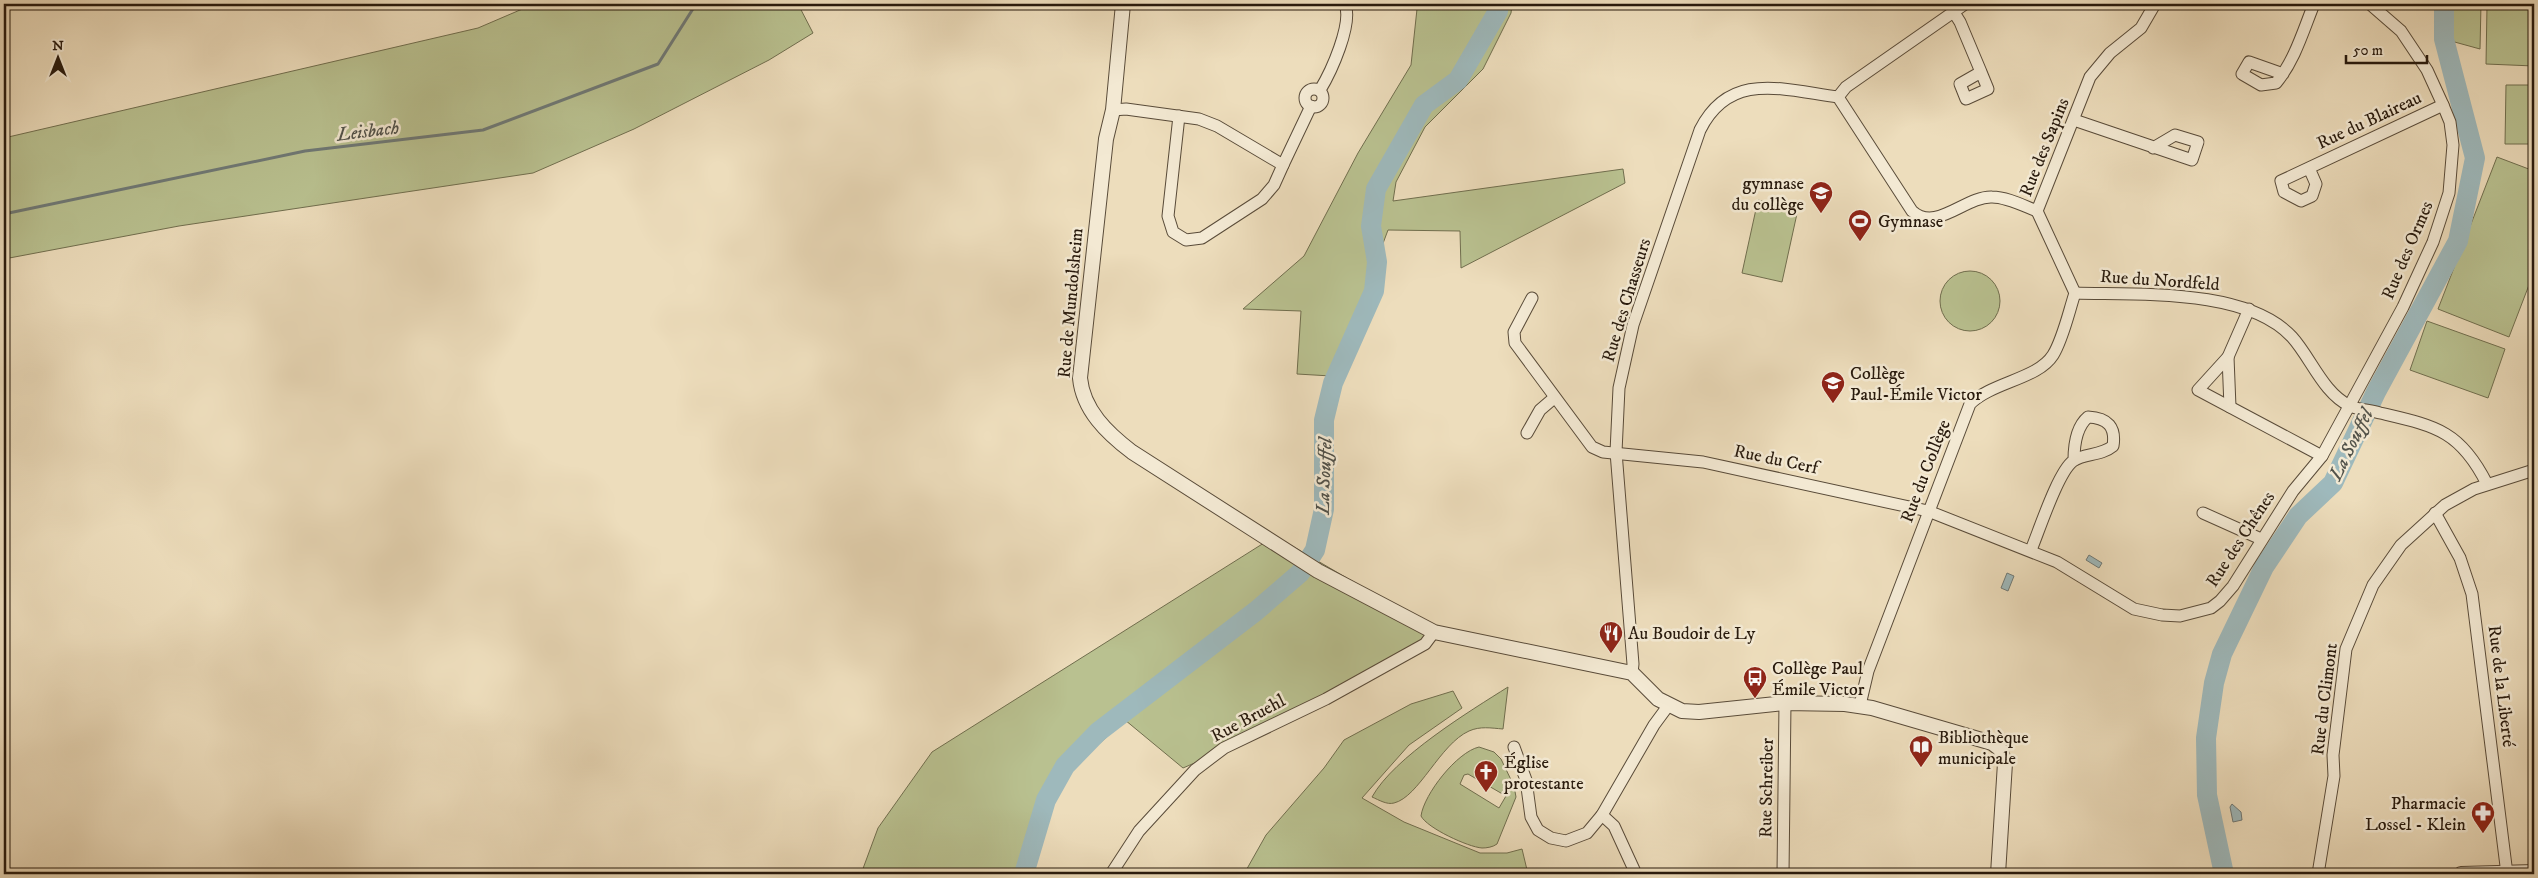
<svg xmlns="http://www.w3.org/2000/svg" width="2538" height="878" font-family="'IM FELL DW Pica',serif">
<style>
.green{fill:#b9c190;stroke:#706e4e;fill-rule:evenodd}
.water{fill:#9eb9bc;stroke:#6f7976}
.lines{fill:none;stroke-linecap:round;stroke-linejoin:round}
.stream{stroke:#6f7976;stroke-width:3}
.river{stroke:#9eb9bc;stroke-width:20}
.minor-casing{stroke:#594b39;stroke-width:13}
.tertiary-casing{stroke:#594b39;stroke-width:16}
.minor{stroke:#f3e9d3;stroke-width:11}
.tertiary{stroke:#f3e9d3;stroke-width:14}
.labels{text-anchor:middle;stroke-width:5;stroke-linejoin:round;paint-order:stroke}
.street-label{font-size:18px;fill:#281a0d;stroke:#f3e9d3}
.poi-label{font-size:18px;fill:#281a0d;stroke:#f3e9d3;text-anchor:start}
.water-label{font-size:19px;font-style:italic;fill:#51524a;stroke:#f3e9d3}
</style>
<rect width="100%" height="100%" fill="#edddbc"/>
<filter id="stains"><feTurbulence type="fractalNoise" baseFrequency=".004" numOctaves="4"/><feColorMatrix values="0 0 0 0 .2 0 0 0 0 .09 0 0 0 0 .02 0 0 0 .5 -.17"/></filter>
<radialGradient id="worn" r=".72"><stop offset=".6" stop-color="#630" stop-opacity="0"/><stop offset="1" stop-color="#630" stop-opacity=".3"/></radialGradient>
<!-- green -->
<g class="green">
<polygon points="534,4 798,4 813,33 769,60 634,129 533,173 179,226 4,259 4,138 478,28"/>
<polygon points="1414,4 1512,4 1511,13 1483,69 1425,127 1396,182 1393,201 1623,169 1625,183 1461,268 1460,231 1388,230 1369,281 1357,324 1331,376 1297,374 1301,311 1243,309 1304,256 1358,153 1411,65 1417,9"/>
<polygon points="2449,4 2481,4 2480,49 2451,41"/>
<polygon points="2487,6 2534,7 2534,66 2486,64"/>
<polygon points="2506,85 2534,85 2534,144 2505,144"/>
<polygon points="2497,157 2534,171 2534,272 2509,337 2438,309"/>
<polygon points="1758,200 1798,209 1782,282 1742,273"/>
<circle cx="1970" cy="301" r="30"/>
<polygon points="2427,321 2505,349 2488,398 2410,370"/>
<polygon points="1275,536 1434,629 1389,669 1276,728 1183,768 1125,720 1048,791 1027,874 861,874 878,828 932,752"/>
<path d="M1508 687 1503 729C1491 728 1480 726 1469 731 1440 744 1419 797 1394 803 1387 805 1379 800 1372 797 1394 757 1470 711 1508 687Z"/>
<polygon points="1453,691 1462,708 1409,745 1362,798 1404,822 1480,853 1507,853 1522,849 1528,874 1244,874 1266,835 1324,768 1344,740 1411,704"/>
<path d="M1479 747 1494 752 1501 759 1514 786 1516 797 1497 844C1493 847 1487 848 1482 848 1468 847 1427 828 1421 816 1424 794 1457 752 1479 747ZM1468 774 1506 796 1499 808 1460 784 1464 775Z"/>
</g>
<!-- water -->
<g class="water">
<polygon points="2089,555 2102,563 2099,568 2086,560"/>
<polygon points="2007,573 2014,576 2008,591 2001,588"/>
<polygon points="2232,804 2241,812 2242,820 2233,822 2230,807"/>
</g>
<g class="lines">
<!-- stream -->
<polyline class="stream" points="4,214 305,151 483,130 658,64 696,4"/>
<!-- river -->
<g class="river">
<polyline points="1024,874 1046,800 1065,766 1098,732 1256,611 1300,573 1315,550 1324,509 1324,420 1333,383 1374,291 1377,262 1371,226 1376,189 1424,105 1458,80 1498,11 1499,4"/>
<polyline points="2224,874 2207,795 2206,738 2214,683 2222,654 2264,567 2298,516 2333,483 2376,392 2458,241 2475,158 2444,39 2444,4"/>
</g>
<!-- minor casing -->
<g class="minor-casing">
<g id="minor">
<polyline points="1953,11 1960,22 1981,72 1960,84 1966,99 1988,89 1981,72"/>
<path d="M2283 74 2249 62 2242 74 2261 85 2276 83C2295 60 2303 31 2314 4"/>
<circle cx="1314" cy="98" r="9"/>
<path d="M1320 90C1331 72 1353 24 1345 4"/>
<polyline points="1838,97 1846,87 1965,4"/>
<polyline points="1113,110 1126,109 1199,119 1217,126 1283,165 1311,106"/>
<polyline points="1179,116 1168,216 1173,232 1186,240 1202,238 1262,199 1274,185 1283,165"/>
<polyline points="2074,120 2192,160 2198,142 2175,135 2153,148"/>
<polyline points="2309,168 2316,184 2312,196 2301,201 2284,192 2281,181 2443,105"/>
<path d="M2075 293C2138 295 2247 288 2292 337 2311 358 2323 393 2350 406 2359 410 2370 410 2380 413 2435 426 2460 430 2487 484"/>
<polyline points="1532,298 1514,332 1515,343 1592,447 1603,452 1703,462 1928,511 2057,562 2134,609 2162,615 2180,616 2211,608 2220,601 2233,586 2293,491 2322,456 2403,307 2433,242 2449,193 2453,145 2450,122 2443,105 2427,70 2401,31 2370,4"/>
<polyline points="2249,309 2228,357 2198,390 2322,456"/>
<polyline points="2228,357 2230,407"/>
<polyline points="1527,433 1540,410 1554,398"/>
<polyline points="2203,513 2261,539"/>
<polyline points="2435,513 2460,558 2472,594 2507,874"/>
<path d="M2031 550C2039 531 2058 472 2073 461 2084 453 2101 456 2113 446 2116 427 2108 418 2088 417 2076 427 2074 445 2074 460"/>
<path d="M1632 673 1633 664 1616 452 1619 388 1633 325 1700 130C1730 70 1784 90 1838 97L1912 211C1936 233 1965 196 1992 197 2007 197 2024 206 2037 211L2090 77 2110 53 2141 28 2155 4"/>
<path d="M1860 705 1868 671 1970 404C1992 382 2038 379 2053 355 2063 339 2069 311 2075 293L2037 211"/>
<polyline points="1514,747 1526,780 1531,817 1538,830 1551,838 1566,841 1587,833 1602,815 1654,725 1668,706"/>
<polyline points="1602,815 1614,826 1636,874"/>
<polyline points="1111,874 1139,831 1195,770 1224,748 1326,699 1425,644 1434,632"/>
<polyline points="1783,874 1785,703"/>
<polyline points="2318,874 2334,776 2333,755 2346,649 2373,585 2401,545 2445,505 2474,489 2534,470"/>
</g>
</g>
<!-- tertiary casing -->
<g class="tertiary-casing">
<g id="tertiary">
<path d="M1123 4 1113 110 1106 139 1080 378C1083 410 1107 433 1132 452L1318 571 1434 632 1632 673 1658 699 1682 711 1699 712 1785 703 1845 704 1872 708 1992 743 2000 749 2005 763 1998 874"/>
<polyline points="2461,874 2534,872"/>
</g>
</g>
<!-- minor -->
<use href="#minor" class="minor"/>
<!-- tertiary -->
<use href="#tertiary" class="tertiary"/>
</g>
<!-- icons -->
<defs>
<g id="school-pin" transform="scale(1.25)"><path d="M0 17L-7.5 6A9.5 9.5 0 1 1 7.5 6Z" fill="#8f2418" stroke="#f3e9d3"/><path d="M0-5L7-2L0 1L-7-2ZM-4 1L0 2.5L4 1V4Q0 6-4 4Z" fill="#fff"/></g>
<g id="stadium-pin" transform="scale(1.25)"><path d="M0 17L-7.5 6A9.5 9.5 0 1 1 7.5 6Z" fill="#8f2418" stroke="#f3e9d3"/><path d="M0-5a6.5 5 0 1 0 0 10a6.5 5 0 1 0 0-10ZM-3.5-1.8h7v3.6h-7Z" fill="#fff"/></g>
<g id="restaurant-pin" transform="scale(1.25)"><path d="M0 17L-7.5 6A9.5 9.5 0 1 1 7.5 6Z" fill="#8f2418" stroke="#f3e9d3"/><path d="M-5-6h1v4h1v-4h1v4h1v-4h1v5L-1.5 .5V6h-2V.5L-5-1ZM5-6V6H3V1.5H1.5Q1.5-4 5-6Z" fill="#fff"/></g>
<g id="bus-pin" transform="scale(1.25)"><path d="M0 17L-7.5 6A9.5 9.5 0 1 1 7.5 6Z" fill="#8f2418" stroke="#f3e9d3"/><path d="M-5-6H5V4H4V6H2V4H-2V6H-4V4H-5ZM-3.5-4V0h7V-4ZM-3.5 1.2v1.5H-2V1.2ZM2 1.2v1.5H3.5V1.2Z" fill="#fff"/></g>
<g id="library-pin" transform="scale(1.25)"><path d="M0 17L-7.5 6A9.5 9.5 0 1 1 7.5 6Z" fill="#8f2418" stroke="#f3e9d3"/><path d="M-6-4Q-3-5.5-.7-3.5V5Q-3 3-6 4ZM6-4Q3-5.5 .7-3.5V5Q3 3 6 4Z" fill="#fff"/></g>
<g id="church-pin" transform="scale(1.25)"><path d="M0 17L-7.5 6A9.5 9.5 0 1 1 7.5 6Z" fill="#8f2418" stroke="#f3e9d3"/><path d="M-1.2-6h2.4v3.5h3.3v2.4h-3.3V6h-2.4V-.1h-3.3v-2.4h3.3Z" fill="#fff"/></g>
<g id="pharmacy-pin" transform="scale(1.25)"><path d="M0 17L-7.5 6A9.5 9.5 0 1 1 7.5 6Z" fill="#8f2418" stroke="#f3e9d3"/><path d="M-2-6h4v4h4v4h-4v4h-4v-4h-4v-4h4Z" fill="#fff"/></g>
</defs>
<g fill-rule="evenodd">
<use href="#school-pin" x="1821" y="193"/>
<use href="#stadium-pin" x="1860" y="221"/>
<use href="#school-pin" x="1833" y="383"/>
<use href="#restaurant-pin" x="1611" y="633"/>
<use href="#bus-pin" x="1755" y="678"/>
<use href="#library-pin" x="1921" y="747"/>
<use href="#church-pin" x="1486" y="772"/>
<use href="#pharmacy-pin" x="2483" y="813"/>
</g>
<g class="labels">
<!-- street labels -->
<g class="street-label">
<text transform="translate(2369 120) rotate(-25)" y="6">Rue du Blaireau</text>
<text transform="translate(2044 147) rotate(-68)" y="6">Rue des Sapins</text>
<text transform="translate(2407 250) rotate(-67)" y="6">Rue des Ormes</text>
<text transform="translate(2160 280) rotate(4)" y="6">Rue du Nordfeld</text>
<text transform="translate(1626 300) rotate(-73)" y="6">Rue des Chasseurs</text>
<text transform="translate(1070 303) rotate(-85)" y="6">Rue de Mundolsheim</text>
<text transform="translate(1776 459) rotate(12)" y="6">Rue du Cerf</text>
<text transform="translate(1925 471) rotate(-69)" y="6">Rue du Collège</text>
<text transform="translate(2240 539) rotate(-57)" y="6">Rue des Chênes</text>
<text transform="translate(2502 686) rotate(83)" y="6">Rue de la Liberté</text>
<text transform="translate(2324 699) rotate(-83)" y="6">Rue du Climont</text>
<text transform="translate(1248 718) rotate(-28)" y="6">Rue Bruehl</text>
<text transform="translate(1766 788) rotate(-89)" y="6">Rue Schreiber</text>
</g>
<!-- poi labels -->
<g class="poi-label">
<text x="1804" y="189" text-anchor="end">gymnase<tspan x="1804" dy="21">du collège</tspan></text>
<text x="1878" y="227">Gymnase</text>
<text x="1850" y="379">Collège<tspan x="1850" dy="21">Paul-Émile Victor</tspan></text>
<text x="1628" y="639">Au Boudoir de Ly</text>
<text x="1772" y="674">Collège Paul<tspan x="1772" dy="21">Émile Victor</tspan></text>
<text x="1938" y="743">Bibliothèque<tspan x="1938" dy="21">municipale</tspan></text>
<text x="1504" y="768">Église<tspan x="1504" dy="21">protestante</tspan></text>
<text x="2466" y="809" text-anchor="end">Pharmacie<tspan x="2466" dy="21">Lossel - Klein</tspan></text>
</g>
<!-- water labels -->
<g class="water-label">
<text transform="translate(368 130) rotate(-7)" y="7">Leisbach</text>
<text transform="translate(2350 444) rotate(-64)" y="7">La Souffel</text>
<text transform="translate(1323 476) rotate(-88)" y="7">La Souffel</text>
</g>
</g>
<!-- margin -->
<rect width="2538" height="878" fill="none" stroke="#edddbc" stroke-width="20"/>
<rect x="5" y="5" width="2528" height="868" fill="none" stroke="#281a0d" stroke-width="2.5"/>
<rect x="10" y="10" width="2518" height="858" fill="none" stroke="#281a0d"/>
<!-- north arrow -->
<g transform="translate(58 58)" stroke="#f3e9d3" stroke-width="4" paint-order="stroke">
<path d="M0-4L9 19L0 12L-9 19Z" fill="#281a0d"/>
<text y="-8" font-size="14" font-weight="bold" text-anchor="middle" fill="#281a0d">N</text>
</g>
<!-- scale -->
<path d="M2346 55v8h81v-8" fill="none" stroke="#281a0d" stroke-width="2.5"/>
<text x="2353" y="55" font-size="15" fill="#281a0d" stroke="#f3e9d3" stroke-width="4" paint-order="stroke">50 m</text>
<rect width="100%" height="100%" filter="url(#stains)"/>
<rect width="100%" height="100%" fill="url(#worn)"/>
</svg>
